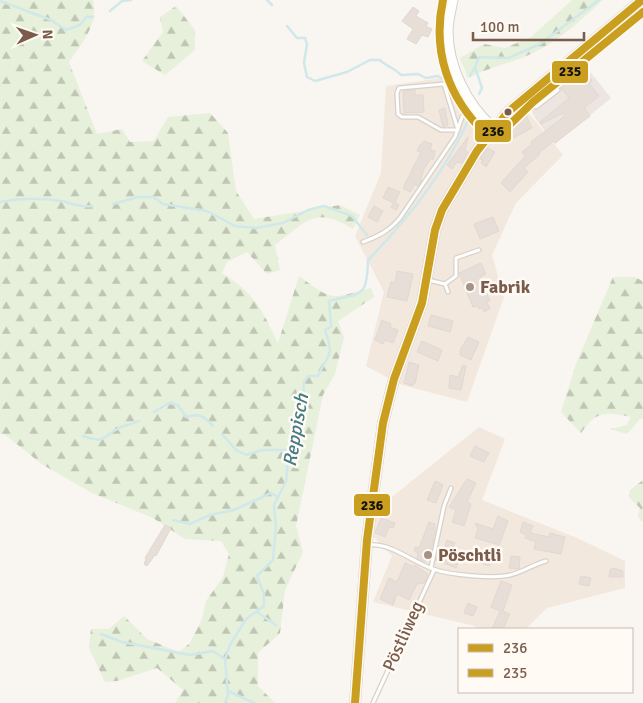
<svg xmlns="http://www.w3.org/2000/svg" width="643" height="703" font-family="Signika,sans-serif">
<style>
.residential{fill:#f2e8de}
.industrial{fill:#ede5e0}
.forest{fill:url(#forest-firs)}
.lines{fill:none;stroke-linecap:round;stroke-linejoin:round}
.stream{stroke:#d0e8ea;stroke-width:2.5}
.building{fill:#e6ded7;stroke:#e2d8d2}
.service-casing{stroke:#d7d1cb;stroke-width:5.5}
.tertiary-casing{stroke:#d7d1cb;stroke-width:11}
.secondary-casing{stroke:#d9d2cb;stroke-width:12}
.service{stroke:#fefefd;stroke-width:3}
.tertiary{stroke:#fefefd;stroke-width:9}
.secondary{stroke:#fefefd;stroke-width:10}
.bus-1-casing{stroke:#fffaf3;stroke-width:11}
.bus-2-casing{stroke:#fffaf3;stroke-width:11}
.bus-1{stroke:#ca9f1f;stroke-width:8}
.bus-2{stroke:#ca9f1f;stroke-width:8}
.bus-dot{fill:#7a5c4d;stroke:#fffaf3;stroke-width:2}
.poi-dot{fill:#a69286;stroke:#fffaf3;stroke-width:2}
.labels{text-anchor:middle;stroke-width:5;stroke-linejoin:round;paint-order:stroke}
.poi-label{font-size:18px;font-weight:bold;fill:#7a5c4d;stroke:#fffaf3;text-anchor:start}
.street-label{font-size:18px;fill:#7a5c4d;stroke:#fffaf3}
.water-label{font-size:19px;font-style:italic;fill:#437c86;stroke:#fffaf3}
.line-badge{stroke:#fffaf3;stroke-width:2}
.pale-badge-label{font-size:14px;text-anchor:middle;font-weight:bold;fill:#111}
</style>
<defs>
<pattern id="forest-firs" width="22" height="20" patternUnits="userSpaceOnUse" patternTransform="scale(1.25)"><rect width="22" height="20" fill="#e7f0db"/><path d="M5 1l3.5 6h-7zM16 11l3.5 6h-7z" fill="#c0c6b4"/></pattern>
</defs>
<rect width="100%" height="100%" fill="#f9f5f0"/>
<!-- residential -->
<g class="residential">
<polygon points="449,77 493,131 523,106 563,155 516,203 492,255 504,297 467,402 402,385 366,366 384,292 355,236 381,173 386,86"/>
<polygon points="479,427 505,439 482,500 577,538 625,561 625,588 547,608 526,629 476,629 475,626 373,602 392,556 372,535 377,509"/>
</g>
<!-- industrial -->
<polygon class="industrial" points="579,58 611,98 555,144 535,118 527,101"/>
<!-- forest -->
<g class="forest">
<path d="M0 0H93C99 24 82 43 69 62L97 134 122 129 130 142 154 141 168 117 210 113 228 133 236 191 254 219 340 205 360 215 353 229C316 205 306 221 275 245L280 270 267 274 247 252 227 262 222 273C254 293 262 309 278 343L299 276C334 302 330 299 371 288L374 297 338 321 344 337 335 374 323 395 296 526 303 552 285 590 280 633 258 653V686L275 703H175L183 690 157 668 117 681 105 682 89 648 91 629H109L124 616 147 639 179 652 190 643 202 619 206 601 223 577 229 554 221 541 185 539 153 518 92 493 43 465 4 434H0Z"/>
<path d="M572 0H603C581 20 560 40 533 53 512 63 489 67 468 78L460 58 484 44 505 48 531 37Z"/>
<polygon points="176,6 195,30 195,50 165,75 142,61 163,32 160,17"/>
<path d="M613 277H634L643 281V419H640L627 434 611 429 627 425 631 417C605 412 597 410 581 433L561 412 576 364Z"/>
<polygon points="643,480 643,521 641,521 638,516 640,508 629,497 630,490"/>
</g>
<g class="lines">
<!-- stream -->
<g class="stream">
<polyline points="267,0 272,5"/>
<polyline points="0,1 51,20 66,30 80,25 86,17 93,17"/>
<polyline points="110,11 122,1 131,0"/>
<path d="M287 26 297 38H305L307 44 304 63 307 77 315 81 347 72 370 60H380C387 67 395 68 401 75L418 74 426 78 438 76 453 85"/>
<polyline points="470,76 475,67"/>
<polyline points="479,94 482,88 475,67 479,57 508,58 540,44 599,0"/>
<path d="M0 202C20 198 41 198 61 201 73 203 78 208 92 206"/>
<polyline points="113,204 138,197 153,197 163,204 207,211 235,226 256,228 283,223 308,210 324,206 352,216 367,235"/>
<path d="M154 412 169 403 178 405 186 417C199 413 204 416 213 426"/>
<polyline points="222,434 236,450 246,455 262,450 290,450"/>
<path d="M83 436C107 444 101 437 119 428 125 425 133 424 139 421"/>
<polyline points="173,520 190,524 210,515 234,510 271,493 278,497"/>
<polyline points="257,612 276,625"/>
<polyline points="101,634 122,642 190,655 213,651 225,659"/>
<polyline points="228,691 254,703"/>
<path d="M225 703 228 695 225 659 230 645 246 619 264 606V594L257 576 273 560 276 526 274 505 286 481 292 429 303 398 304 382 308 376H318C328 353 335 358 325 330L331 327 329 301C363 292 367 298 368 260 409 218 445 172 469 119"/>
</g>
</g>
<!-- building -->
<g class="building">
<polygon points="413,7 419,11 416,16 428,23 426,26 432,29 428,37 422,35 416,44 407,39 413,29 402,21"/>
<polygon points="576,67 578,70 582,67 592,81 589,83 599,96 584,108 590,116 555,143 554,141 539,153 540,154 524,168 528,172 510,192 501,183 525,156 522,152 532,144 531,142 565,116 563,113 541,124 540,122 569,98 557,83"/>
<polygon points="415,90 415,95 423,95 424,112 404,113 403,91"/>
<polygon points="445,108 448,125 443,127 439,110"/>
<polygon points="526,115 532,128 511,139 505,127"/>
<polygon points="468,137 465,151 468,152 462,163 457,162 452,169 447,165"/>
<polygon points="424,141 432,144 430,150 435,151 433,160 431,158 424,169 421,178 422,179 418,186 415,184 410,192 403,188 421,152 417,151 419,146"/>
<polygon points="488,148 495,152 486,167 481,163 483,160 480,159"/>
<polygon points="388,187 400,192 395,202 399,205 396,210 391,207 394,203 383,198"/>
<polygon points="374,206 383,211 377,222 368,217"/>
<polygon points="493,217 499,231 480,239 474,224"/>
<polygon points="481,263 486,274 480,277 490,301 487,302 490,309 484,312 483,308 479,309 478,306 473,307 459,273"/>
<polygon points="397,271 413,274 407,301 387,297 391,282 395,283"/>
<polygon points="431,315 453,321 450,332 428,326"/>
<polygon points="382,320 391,324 390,327 398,330 393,343 385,340 383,344 375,340"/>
<polygon points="468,337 479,342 471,360 460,355 460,350"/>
<polygon points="422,341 442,350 438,361 417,352"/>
<polygon points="409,362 419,365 415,383 412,386 404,383"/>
<polygon points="463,365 466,366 461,390 449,388 450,375 458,377"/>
<polygon points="475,446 489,453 484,462 470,456"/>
<polygon points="467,479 476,483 467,502 471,504 464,526 452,522 456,510 449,507"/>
<polygon points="435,481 443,485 436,503 427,500"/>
<polygon points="498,516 508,521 499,545 475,538 478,529 475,523 493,529"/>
<polygon points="381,518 395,523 393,528 389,527 385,537 375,533"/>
<polygon points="429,522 435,524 435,531 430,557 425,562 417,558 418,553 414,551 415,547 419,548"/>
<polygon points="523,522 533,526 530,533 549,537 550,533 565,537 561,554 534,549 536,542 525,538 526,535 520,532"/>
<polygon points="165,525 171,528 156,556 155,555 147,566 144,564 146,559 145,558"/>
<polygon points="447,540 455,543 453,548 461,554 456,568 436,560 438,554 441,555"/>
<polygon points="482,552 493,556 489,566 478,562"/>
<polygon points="511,556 520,557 519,569 509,568"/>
<polygon points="405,563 414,567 415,565 428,574 424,583 417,584 409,600 397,594 393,605 380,599 389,578 397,582"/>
<polygon points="613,568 623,571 623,577 609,577 610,570"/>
<polygon points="581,576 591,578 589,586 579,584"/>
<polygon points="501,581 512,585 503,611 510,614 503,629 492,629 500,611 491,607"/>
<polygon points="468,603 477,607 473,616 464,613"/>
</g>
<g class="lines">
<!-- service casing -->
<g class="service-casing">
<g id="service">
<polygon points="444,84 458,130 441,130 418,117 402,117 398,114 397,93 399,88"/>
<polyline points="528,97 536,107 558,90 550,79"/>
<path d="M363 242C379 236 389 231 400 218L455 137 462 117 474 109"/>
<polyline points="428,280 445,284"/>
<polyline points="445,284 456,276 456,258 479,250"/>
<polyline points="445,284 448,292"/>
<path d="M369 545C392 543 412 562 433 569 450 575 494 579 510 575 523 572 534 564 546 561"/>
<polyline points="431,568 444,506 451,488"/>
<polyline points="373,703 434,570"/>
</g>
</g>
<!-- tertiary casing -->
<g class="tertiary-casing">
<path id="tertiary" d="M453 0C451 10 448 21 448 31 448 66 467 105 493 127"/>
</g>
<!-- secondary casing -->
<g class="secondary-casing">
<polyline id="secondary" points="355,703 367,540 383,423 394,379 422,303 435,230 442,210 477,151 508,112 642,0"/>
</g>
<!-- service -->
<use href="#service" class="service"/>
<!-- tertiary -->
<use href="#tertiary" class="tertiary"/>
<!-- secondary -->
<use href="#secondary" class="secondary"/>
<!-- bus-1 casing -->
<g class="bus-1-casing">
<polyline id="bus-1" points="355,703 367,540 383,423 394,379 422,303 435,230 442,210 477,151 508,112 642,0"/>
</g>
<!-- bus-2 casing -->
<g class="bus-2-casing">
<g id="bus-2">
<path d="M443 0C432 51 448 98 486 134"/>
<polyline points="500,134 533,102 643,12"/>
</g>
</g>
<!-- bus-1 -->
<use href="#bus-1" class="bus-1"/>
<!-- bus-2 -->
<use href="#bus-2" class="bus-2"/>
</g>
<!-- markers -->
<circle class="bus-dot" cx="508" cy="112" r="4.5"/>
<g class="poi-dot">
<circle cx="470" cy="287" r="5"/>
<circle cx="428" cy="555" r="5"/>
</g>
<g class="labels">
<!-- poi labels -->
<g class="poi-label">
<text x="480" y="293">Fabrik</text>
<text x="438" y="561">Pöschtli</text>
</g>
<!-- street labels -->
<g class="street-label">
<text transform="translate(403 636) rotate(-66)" y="6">Pöstliweg</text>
</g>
<!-- water labels -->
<g class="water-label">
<text transform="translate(295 430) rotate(-80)" y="7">Reppisch</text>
</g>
</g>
<g class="line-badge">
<rect x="551" y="60" width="38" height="24" rx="5" fill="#ca9f1f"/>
<rect x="474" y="119" width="38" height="24" rx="5" fill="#ca9f1f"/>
<rect x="353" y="493" width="38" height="24" rx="5" fill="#ca9f1f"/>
</g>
<g class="pale-badge-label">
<text x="570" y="76">235</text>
<text x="493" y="136">236</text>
<text x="372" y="510">236</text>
</g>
<!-- legend -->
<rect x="458" y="628" width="175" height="65" fill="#fffaf3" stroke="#cabbb1"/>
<rect x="468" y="644" width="25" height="8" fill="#ca9f1f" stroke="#cabbb1"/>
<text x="503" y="653" font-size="15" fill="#7a5c4d">236</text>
<rect x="468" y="669" width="25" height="8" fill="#ca9f1f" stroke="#cabbb1"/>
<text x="503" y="678" font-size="15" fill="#7a5c4d">235</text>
<!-- north arrow -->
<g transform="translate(35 35) rotate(88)" stroke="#fffaf3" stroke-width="4" paint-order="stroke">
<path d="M0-4L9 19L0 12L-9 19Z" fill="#7a5c4d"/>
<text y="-8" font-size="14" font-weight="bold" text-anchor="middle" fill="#7a5c4d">N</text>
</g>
<!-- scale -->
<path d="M473 32v8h111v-8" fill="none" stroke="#7a5c4d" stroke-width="2.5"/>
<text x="480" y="32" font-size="15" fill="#7a5c4d" stroke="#fffaf3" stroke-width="4" paint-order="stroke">100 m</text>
</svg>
